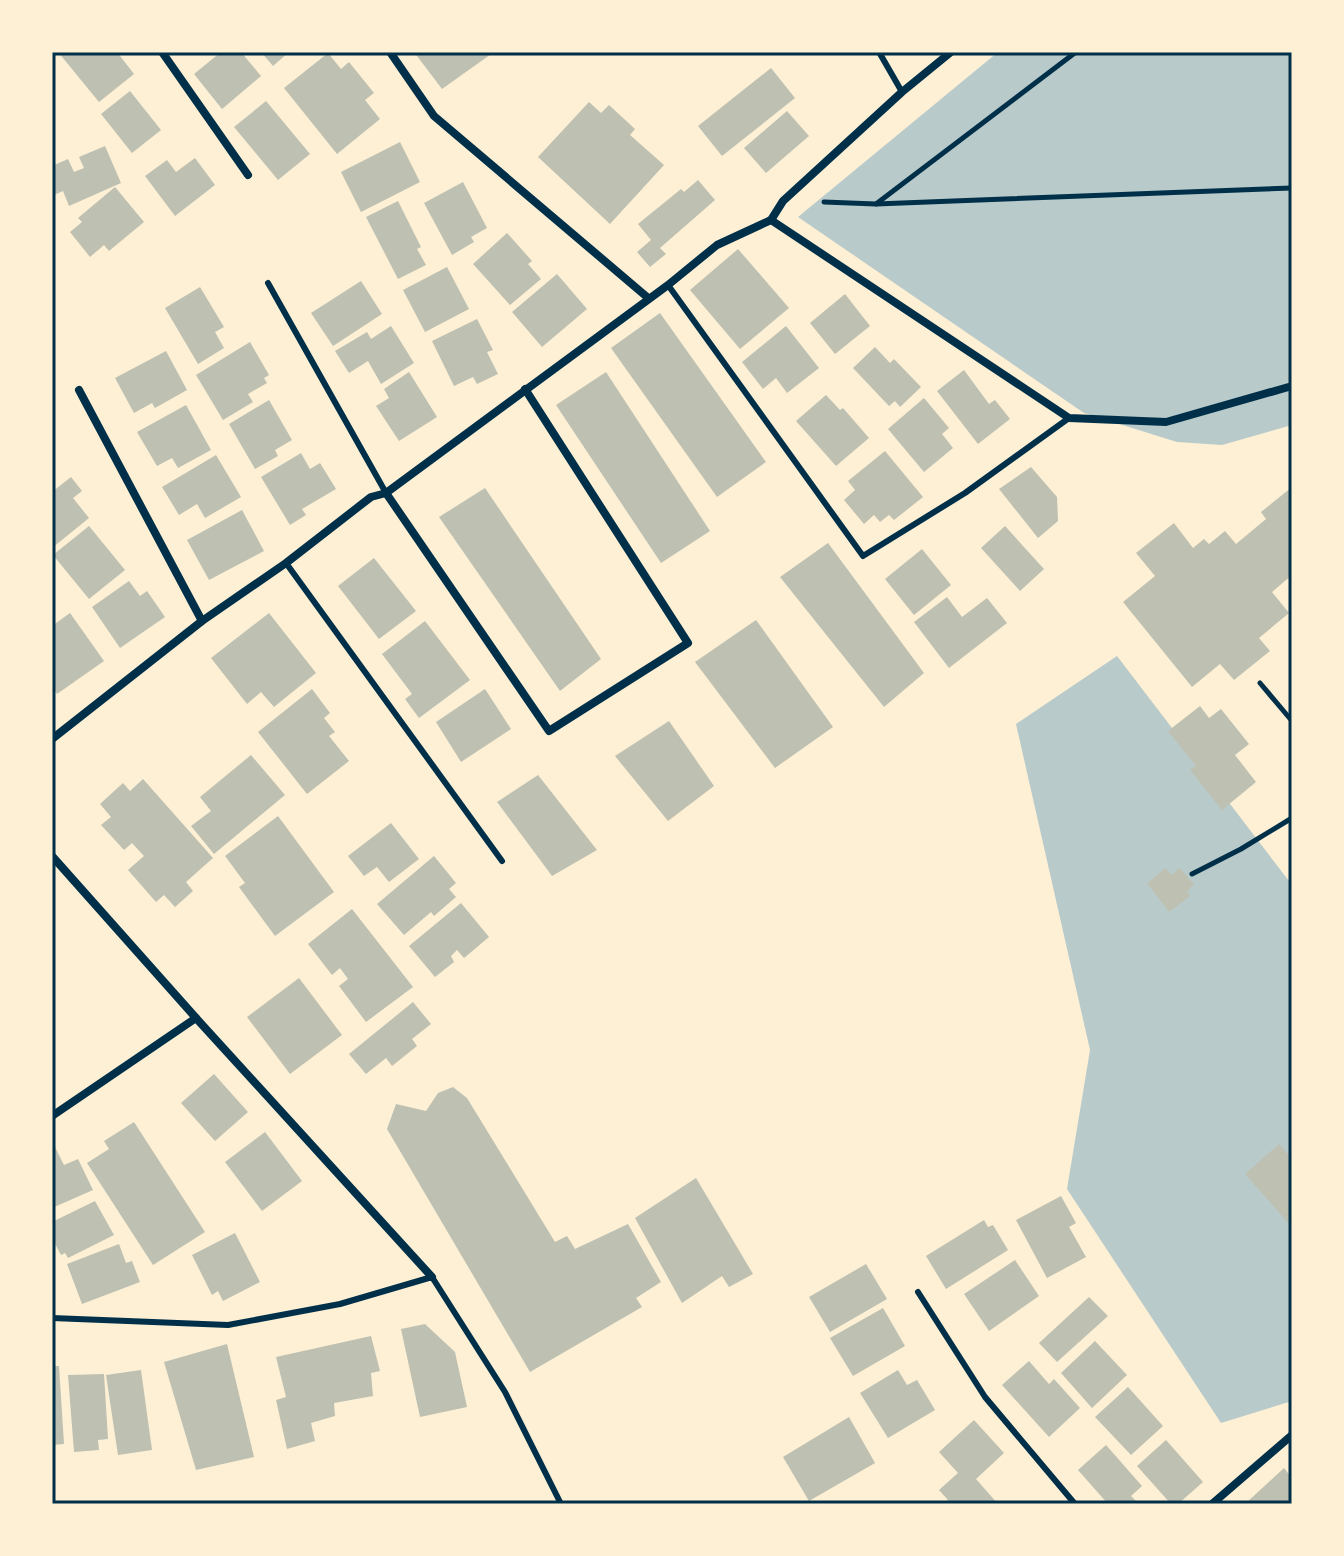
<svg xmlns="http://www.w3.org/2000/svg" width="1344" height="1556" font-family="Spectral,serif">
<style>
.green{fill:#b9caca}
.building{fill:#bec0b2}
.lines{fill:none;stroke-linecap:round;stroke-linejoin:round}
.path{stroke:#003049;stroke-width:5}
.service{stroke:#003049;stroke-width:6}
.minor{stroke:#003049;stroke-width:8}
.neatline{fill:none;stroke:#003049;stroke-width:3}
</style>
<rect width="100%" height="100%" fill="#fdf0d5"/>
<!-- green -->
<g class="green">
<polygon points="998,52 1292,52 1292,425 1222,445 1177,442 1084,413 798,217"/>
<polygon points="1117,656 1292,885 1292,1401 1221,1423 1067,1189 1090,1050 1016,724"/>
</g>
<!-- building -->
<g class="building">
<polygon points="58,52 117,52 134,74 99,102"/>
<polygon points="221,52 241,52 261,76 222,109 194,74"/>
<polygon points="261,52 289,52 273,66"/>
<polygon points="414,52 494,52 442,89"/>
<polygon points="328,53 341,69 349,62 374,93 365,100 380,119 337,154 284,88"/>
<polygon points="771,68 795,98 722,156 698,126"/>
<polygon points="130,91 161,130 132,153 101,114"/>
<polygon points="266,101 310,154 278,180 234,127"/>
<polygon points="589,102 601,113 609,105 635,129 630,135 664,165 610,224 538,157"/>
<polygon points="787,111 809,136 766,173 744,148"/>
<polygon points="400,142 420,182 361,212 341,172"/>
<polygon points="105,146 121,183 69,206 63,191 54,195 52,166 68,159 74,172 84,168 79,157"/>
<polygon points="195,158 215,185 175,216 145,176 167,160 176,172"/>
<polygon points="698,180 715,200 660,248 666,254 650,267 637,252 651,240 638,224 681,189 684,192"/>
<polygon points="463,182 487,228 471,237 474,242 452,255 424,203"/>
<polygon points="115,187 144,222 109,251 104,245 90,257 70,232 82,222 78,218"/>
<polygon points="398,201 421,247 417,249 426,265 398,279 366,217"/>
<polygon points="507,233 532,261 528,264 541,279 510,305 473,264"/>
<polygon points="738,249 789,308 740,349 690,290"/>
<polygon points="447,267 469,309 425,332 403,290"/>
<polygon points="557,274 587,309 542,347 512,312"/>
<polygon points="361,281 382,314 333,346 311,313"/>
<polygon points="200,287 224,327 215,332 224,348 198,364 165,308"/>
<polygon points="845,294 870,326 835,354 810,323"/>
<polygon points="660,313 766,462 717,497 611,348"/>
<polygon points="477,319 493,350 487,352 498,374 477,384 473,377 454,386 432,341"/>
<polygon points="391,326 414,363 381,384 368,361 349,373 335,351 367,332 371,339"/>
<polygon points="786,326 819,368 787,393 776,378 763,389 742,362"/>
<polygon points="250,342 269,375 264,378 267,383 248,394 253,402 223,420 196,375"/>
<polygon points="875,347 890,363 894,359 921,387 900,407 895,401 889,406 853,368"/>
<polygon points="166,351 187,390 155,408 152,403 134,413 115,378"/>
<polygon points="964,370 989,404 995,400 1010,419 978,444 937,391"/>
<polygon points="409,372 437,417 399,441 376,406 389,398 384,389"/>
<polygon points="606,372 710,531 661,563 556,405"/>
<polygon points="826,395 840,410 843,408 869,438 836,466 796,421"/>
<polygon points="924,398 949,428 942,434 953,448 924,472 888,429"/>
<polygon points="269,400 292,440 275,450 278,456 255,469 229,424"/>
<polygon points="186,405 211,450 178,468 172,458 157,466 137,432"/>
<polygon points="885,451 923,497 894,520 889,515 880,522 874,515 864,524 844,500 855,490 848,481"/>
<polygon points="301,453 310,469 320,463 336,489 302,509 306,515 290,525 261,477"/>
<polygon points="216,455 241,497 205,518 197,504 179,515 162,487"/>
<polygon points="1031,467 1057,497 1058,521 1038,538 999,489"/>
<polygon points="71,477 82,491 73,498 89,518 52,548 52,492"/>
<polygon points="1292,487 1292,575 1272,592 1289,613 1259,638 1270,651 1234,680 1220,664 1192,687 1123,602 1155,576 1136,553 1174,523 1193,548 1204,539 1209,544 1225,531 1236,544 1266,519 1261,512"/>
<polygon points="485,488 601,659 560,691 439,517"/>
<polygon points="242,510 264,551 209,580 187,540"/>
<polygon points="89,526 125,570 89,599 53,555"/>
<polygon points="1005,526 1044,569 1020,591 981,548"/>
<polygon points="828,543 924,673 884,707 780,577"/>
<polygon points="922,549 951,585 914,615 885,579"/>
<polygon points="374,558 416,611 379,639 338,586"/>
<polygon points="129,581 140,596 147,591 165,617 120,648 92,607"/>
<polygon points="947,597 962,617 987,598 1007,623 949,668 914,622"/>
<polygon points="70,613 104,661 57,694 52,687 52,626"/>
<polygon points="269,613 316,673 274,707 261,692 247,704 211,658"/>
<polygon points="756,620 833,727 775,768 695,662"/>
<polygon points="425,621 470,680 419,718 405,699 412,694 382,654"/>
<polygon points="312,689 330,713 324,718 335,732 329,736 349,761 307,794 258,732"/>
<polygon points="485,689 511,729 461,762 436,722"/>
<polygon points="1200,706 1209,718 1221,709 1249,744 1235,755 1256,782 1222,810 1190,770 1196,766 1168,731"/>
<polygon points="669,721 714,786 668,821 615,756"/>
<polygon points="251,755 285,795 214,854 191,826 211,811 200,797"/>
<polygon points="538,775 597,850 552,876 497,802"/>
<polygon points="143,779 213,858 186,882 193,891 175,907 164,895 156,902 128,870 144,856 132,843 124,850 101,825 111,817 100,804 123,783 130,791"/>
<polygon points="278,816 334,892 275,936 239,887 245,883 225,856"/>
<polygon points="391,823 419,859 389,882 377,867 364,876 348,856"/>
<polygon points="434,856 456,883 449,889 456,897 434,916 431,912 404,935 377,904"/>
<polygon points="1166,868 1171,875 1180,868 1194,885 1187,891 1190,896 1169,912 1147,883"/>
<polygon points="461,903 489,937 464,958 457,950 451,956 454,962 435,977 409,946"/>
<polygon points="352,909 413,987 366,1022 339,986 348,979 340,968 332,975 308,944"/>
<polygon points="299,978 342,1035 290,1074 247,1017"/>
<polygon points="413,1002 431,1024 412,1039 417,1046 392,1066 386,1058 366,1074 349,1054"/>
<polygon points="214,1074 248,1112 215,1141 181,1103"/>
<polygon points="453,1087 467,1098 555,1242 567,1236 575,1249 628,1224 661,1282 636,1298 642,1307 530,1372 387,1129 396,1104 426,1111 438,1093"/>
<polygon points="134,1122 205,1232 153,1265 87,1163 109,1149 104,1141"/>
<polygon points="265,1132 302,1181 262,1211 225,1162"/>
<polygon points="52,1141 64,1165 78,1159 93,1190 52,1208"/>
<polygon points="1279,1144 1292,1159 1292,1227 1245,1174"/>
<polygon points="696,1178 753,1274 729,1287 722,1276 682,1303 635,1218"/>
<polygon points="1061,1196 1076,1223 1069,1227 1086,1257 1047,1278 1016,1220"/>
<polygon points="95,1201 114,1235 68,1258 65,1253 61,1255 52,1238 52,1222"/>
<polygon points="984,1220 988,1227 993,1225 1008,1250 946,1289 926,1256"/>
<polygon points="235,1233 260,1282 223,1301 218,1291 212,1295 192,1255"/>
<polygon points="119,1244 126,1263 132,1261 140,1282 82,1304 67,1264"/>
<polygon points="1015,1260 1039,1296 989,1331 964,1294"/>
<polygon points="866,1264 887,1299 830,1332 809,1297"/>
<polygon points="1089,1297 1108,1316 1057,1362 1039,1343"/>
<polygon points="883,1308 905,1346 853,1376 830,1338"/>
<polygon points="425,1324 455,1352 467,1407 420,1417 401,1329"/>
<polygon points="371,1336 380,1371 371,1373 373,1396 334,1403 335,1416 311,1423 315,1441 287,1449 276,1400 286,1397 276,1357"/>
<polygon points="1095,1341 1127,1375 1092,1408 1061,1373"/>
<polygon points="227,1344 254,1457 196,1470 164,1362"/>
<polygon points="1029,1361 1049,1384 1054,1379 1080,1408 1049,1437 1002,1385"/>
<polygon points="52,1366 59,1366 64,1444 52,1445"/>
<polygon points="141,1370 152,1450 118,1455 106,1375"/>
<polygon points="898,1370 907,1385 917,1380 935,1410 888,1438 860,1393"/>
<polygon points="104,1374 108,1439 98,1440 99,1450 74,1452 68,1375"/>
<polygon points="1128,1387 1163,1426 1131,1455 1095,1417"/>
<polygon points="849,1417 875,1463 809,1501 783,1457"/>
<polygon points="974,1420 1004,1453 976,1479 998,1504 943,1504 948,1500 939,1490 958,1473 939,1452"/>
<polygon points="1166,1440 1203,1482 1178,1504 1171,1504 1137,1466"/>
<polygon points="1106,1445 1142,1486 1131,1496 1139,1504 1108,1504 1078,1470"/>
<polygon points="1284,1468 1292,1478 1292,1504 1245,1504"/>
</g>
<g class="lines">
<!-- path -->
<g class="path">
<polyline points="1166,52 1172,52"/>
<polyline points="1291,52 1292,53"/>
<polyline points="824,202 876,204 1076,52"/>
<polyline points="876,204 1292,188"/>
<polyline points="1260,683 1292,721"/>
<polyline points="1192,874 1241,849 1292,818"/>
</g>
<!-- service -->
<g class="service">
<polyline points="879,52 902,92"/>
<polyline points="268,283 386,493"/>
<polyline points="668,285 863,556 965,493 1069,418"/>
<polyline points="286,563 502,861"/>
<polyline points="918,1292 985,1397 1075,1504"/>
<polyline points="52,1318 228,1325 340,1304 432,1277 505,1392 561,1504"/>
</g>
<!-- minor -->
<g class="minor">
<polyline points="162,52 248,175"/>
<polyline points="390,52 434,116 647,297"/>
<polyline points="771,220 1069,418 1166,422 1292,386"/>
<polyline points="79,390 202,621"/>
<polyline points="386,493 549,731 688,643 525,389"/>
<polyline points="52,739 202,621 286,563 371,497 386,493 668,285 717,245 771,220 783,201 902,92 951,52"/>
<polyline points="52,856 196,1018 432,1277"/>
<polyline points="52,1116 196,1018"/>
<polyline points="1212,1504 1292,1435"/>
</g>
</g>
<!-- border -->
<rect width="1344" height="1556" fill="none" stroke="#fdf0d5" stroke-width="108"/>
<rect x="54" y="54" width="1236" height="1448" class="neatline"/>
</svg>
